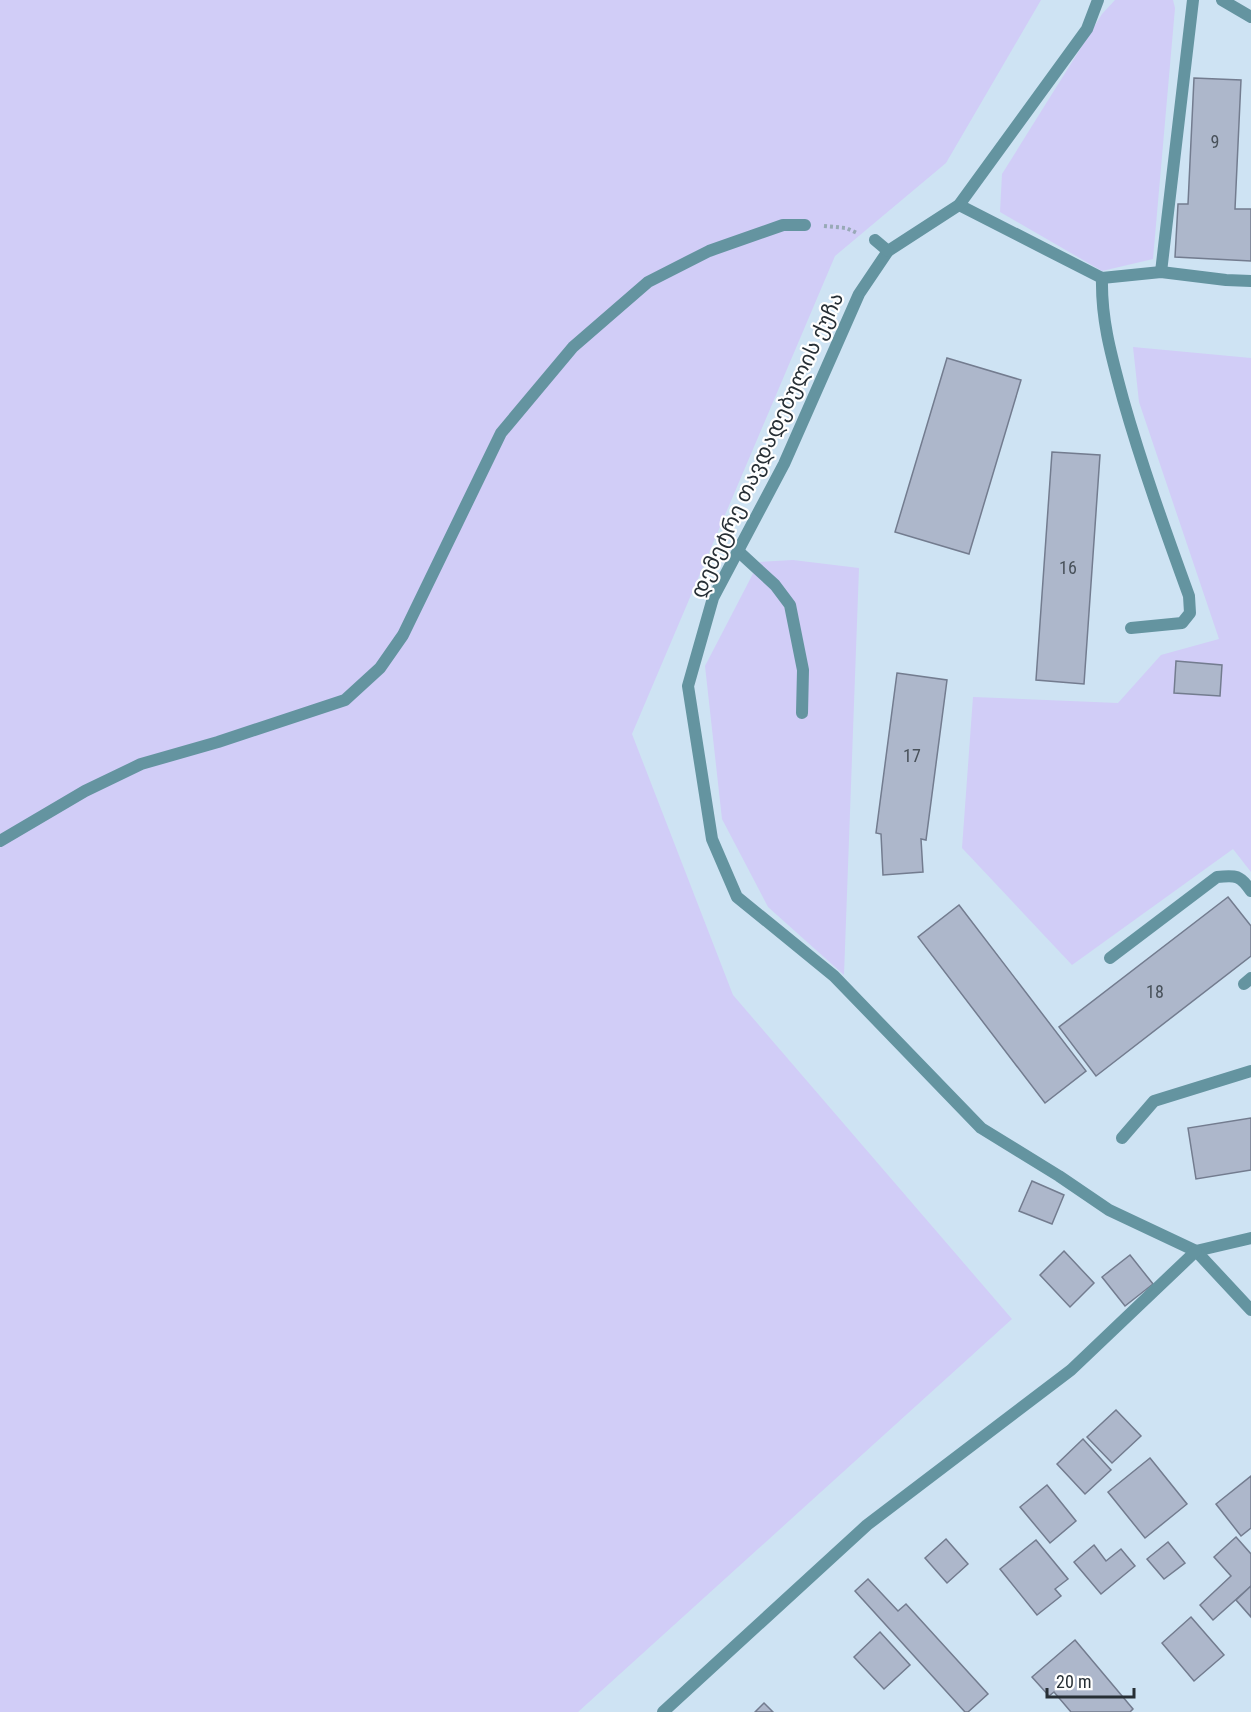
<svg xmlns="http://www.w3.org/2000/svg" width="1251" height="1712" font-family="'Roboto Condensed','Noto Sans Georgian',sans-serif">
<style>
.green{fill:#d1cdf7}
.building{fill:#adb7cb;stroke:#737c8f;stroke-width:1.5}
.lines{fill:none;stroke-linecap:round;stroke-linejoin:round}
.path{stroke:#98a9b6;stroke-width:4;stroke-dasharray:3 3;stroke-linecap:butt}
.service{stroke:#6494a0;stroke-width:12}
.minor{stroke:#6494a0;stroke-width:12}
.labels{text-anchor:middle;stroke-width:4.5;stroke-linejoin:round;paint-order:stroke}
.number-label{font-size:18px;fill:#48515a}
.street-label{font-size:21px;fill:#272f35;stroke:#fff}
</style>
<rect width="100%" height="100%" fill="#cee3f3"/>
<!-- green -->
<g class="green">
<polygon points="0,0 1041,0 946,163 835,256 632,734 733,995 1012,1319 578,1712 0,1712"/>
<polygon points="1115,0 1173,0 1175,8 1153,259 1102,271 1000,212 1002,174 1102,14"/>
<polygon points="1133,347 1251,358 1251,872 1233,849 1072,965 962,848 973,697 1118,703 1161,655 1219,639 1139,402"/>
<polygon points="793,560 859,568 844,975 768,907 722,819 705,666 759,562"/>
</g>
<!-- building -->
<g class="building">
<polygon points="1194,78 1241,80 1235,209 1251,209 1251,261 1175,257 1178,204 1188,204"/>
<polygon points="947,358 1021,380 969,554 895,532"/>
<polygon points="1052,452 1100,455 1084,684 1036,680"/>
<polygon points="1176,661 1222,665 1220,696 1174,693"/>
<polygon points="897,673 947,680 926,840 921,839 923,872 883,875 881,834 876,833"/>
<polygon points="1228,897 1251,926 1251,956 1096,1076 1059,1027"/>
<polygon points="959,905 1086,1071 1045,1103 918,937"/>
<polygon points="1251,1118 1251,1170 1196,1179 1188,1128"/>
<polygon points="1032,1181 1064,1195 1052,1224 1019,1211"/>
<polygon points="1064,1251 1094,1283 1070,1307 1040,1275"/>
<polygon points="1130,1255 1153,1284 1125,1306 1102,1277"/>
<polygon points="1116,1410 1141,1436 1112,1463 1087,1437"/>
<polygon points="1083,1439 1111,1470 1085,1494 1057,1464"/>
<polygon points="1150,1458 1187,1504 1145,1538 1108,1492"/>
<polygon points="1251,1476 1251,1528 1241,1536 1216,1504"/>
<polygon points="1047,1485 1076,1521 1050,1543 1020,1507"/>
<polygon points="1236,1537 1251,1554 1251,1586 1213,1620 1200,1605 1231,1576 1214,1557"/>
<polygon points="946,1539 968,1564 947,1583 925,1558"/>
<polygon points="1036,1540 1068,1579 1055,1589 1061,1596 1037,1615 1000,1569"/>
<polygon points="1168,1542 1185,1563 1164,1579 1147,1559"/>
<polygon points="1094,1545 1106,1561 1121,1549 1135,1566 1101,1594 1074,1562"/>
<polygon points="868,1579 898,1611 906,1604 988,1694 968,1712 965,1712 855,1591"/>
<polygon points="1251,1586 1251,1617 1236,1600"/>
<polygon points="1191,1617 1224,1655 1194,1681 1162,1643"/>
<polygon points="880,1632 910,1665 884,1689 854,1657"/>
<polygon points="1075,1640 1133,1709 1130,1712 1071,1712 1054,1692 1049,1696 1032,1677"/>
<polygon points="764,1703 773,1712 755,1712"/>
</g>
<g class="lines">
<!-- path -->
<polyline class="path" points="824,226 846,228 857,233"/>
<!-- service -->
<g class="service">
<polyline points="1222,0 1251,17"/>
<polyline points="959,205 1102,278 1161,272 1226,280 1251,281"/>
<polyline points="1161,272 1193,0"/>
<path d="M1102 278C1101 321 1112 358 1123 399 1142 466 1165 530 1189 596L1190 613 1182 623 1131 628"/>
<polyline points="738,551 775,585 790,605 803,670 802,713"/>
<polyline points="0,841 85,791 141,764 218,742 345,700 380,668 403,635 501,433 573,347 648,282 709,251 783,225 805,225"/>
<path d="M1110 958 1217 877C1236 875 1240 875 1251 891"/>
<polyline points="1244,984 1251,978"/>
<polyline points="1122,1138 1154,1101 1251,1071"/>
<polyline points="1196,1251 1251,1238"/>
</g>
<!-- minor -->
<g class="minor">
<polyline points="1098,0 1087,29 959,205 888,251 859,294 784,464 713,598 688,686 712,839 737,897 834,976 981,1128 1059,1176 1109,1210 1196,1251 1251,1310"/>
<polyline points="875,240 888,251"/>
<polyline points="663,1712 867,1525 1071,1370 1196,1251"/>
</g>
</g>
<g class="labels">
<!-- number labels -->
<g class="number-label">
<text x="1215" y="148">9</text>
<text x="1068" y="574">16</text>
<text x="912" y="762">17</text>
<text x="1155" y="998">18</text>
</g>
<!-- street labels -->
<g class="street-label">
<text transform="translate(767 445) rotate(-65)" y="7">დემეტრე თავდადებულის ქუჩა</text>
</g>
</g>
<!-- scale -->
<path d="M1047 1688v9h87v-9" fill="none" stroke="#272f35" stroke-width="3"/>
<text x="1056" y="1688" font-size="18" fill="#272f35" stroke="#ffffff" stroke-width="4.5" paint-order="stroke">20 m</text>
</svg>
